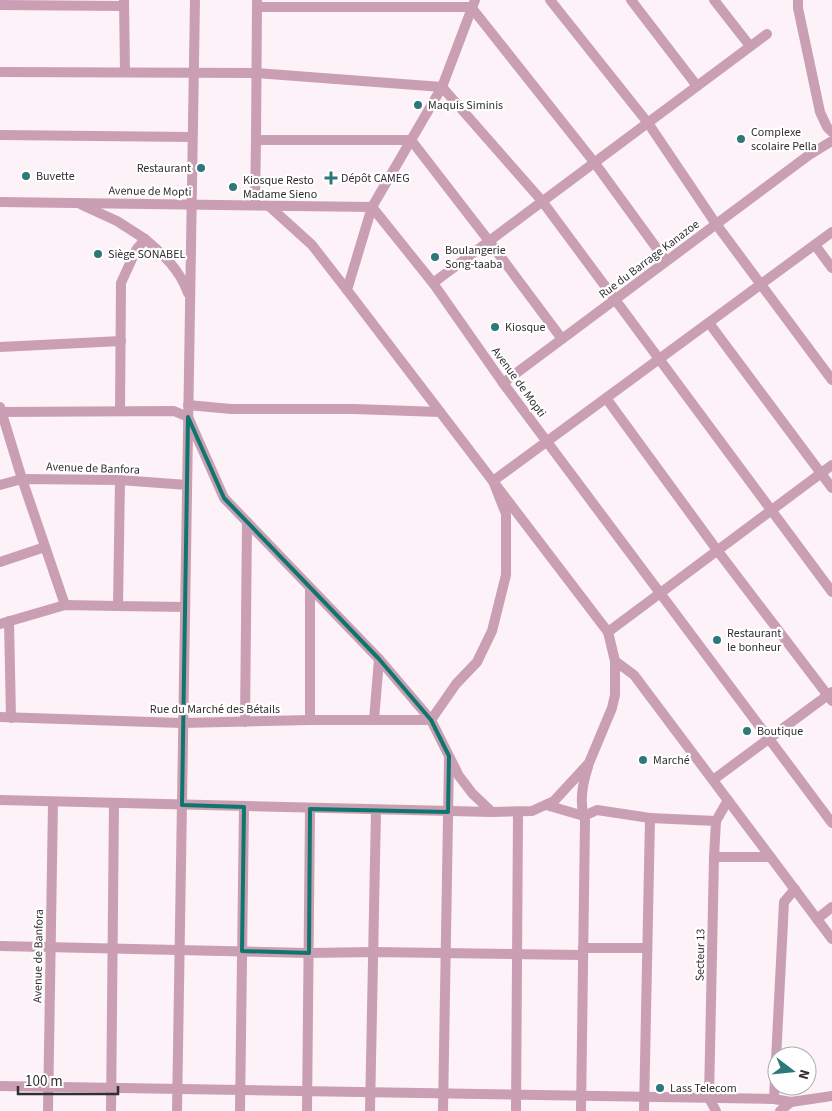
<svg xmlns="http://www.w3.org/2000/svg" width="832" height="1111" font-family="'Source Sans 3',sans-serif">
<style>
.lines{fill:none;stroke-linecap:round;stroke-linejoin:round}
.minor{stroke:#ca9fb3;stroke-width:10}
.marked{fill:none;stroke:#0f766e;stroke-width:4;stroke-linejoin:round}
.poi-dot{fill:#2e777a;stroke:#fff;stroke-width:2}
.labels{text-anchor:middle;stroke-width:4.5;stroke-linejoin:round;paint-order:stroke}
.poi-label{font-size:12px;fill:#332f31;stroke:#fff;text-anchor:start}
.street-label{font-size:12px;fill:#332f31;stroke:#fff}
</style>
<rect width="100%" height="100%" fill="#fcf2f7"/>
<g class="lines">
<!-- minor -->
<g class="minor">
<polyline points="475,0 442,87 372,207 347,290 608,632 615,661"/>
<polyline points="550,0 648,123 716,224 832,380"/>
<polyline points="631,0 697,86"/>
<polyline points="714,0 750,46"/>
<polyline points="798,0 798,8 820,112 827,127 832,132"/>
<polyline points="124,1 125,72"/>
<polyline points="0,5 124,6"/>
<polyline points="257,7 471,7 594,162 666,261"/>
<polyline points="0,72 256,73 442,87 542,201 832,592"/>
<polyline points="0,135 192,137"/>
<polyline points="256,140 257,1"/>
<polyline points="0,202 372,207 433,283 503,383 832,823"/>
<polyline points="82,205 117,221 145,239"/>
<polyline points="255,205 256,140 411,140 489,241 562,339"/>
<polyline points="269,206 312,245 347,290"/>
<polyline points="815,245 832,268"/>
<polyline points="433,283 767,34"/>
<polyline points="709,323 832,488"/>
<polyline points="0,347 121,341"/>
<polyline points="503,383 809,155 832,141"/>
<polyline points="606,398 717,550 832,701"/>
<polyline points="188,405 231,409 354,409 440,412"/>
<polyline points="0,407 22,479 65,605"/>
<path d="M120 411 121 283 136 250 145 239C163 254 180 270 188 293"/>
<polyline points="0,412 174,411 188,417 224,498 379,659 431,720 459,776 472,793 492,812 532,811 554,801 589,763 612,708 615,695 615,661 634,675 832,939"/>
<polyline points="120,480 118,606 185,607"/>
<polyline points="0,485 22,479 120,480 187,485"/>
<polyline points="0,562 45,547"/>
<polyline points="9,621 11,718"/>
<polyline points="0,624 65,605 118,606"/>
<polyline points="608,632 832,465"/>
<polyline points="0,717 182,723 310,720 431,720 456,684 477,662 492,631 506,575 506,514 493,481 832,232"/>
<polyline points="310,720 310,590"/>
<polyline points="374,720 379,659"/>
<polyline points="245,722 247,522"/>
<path d="M588 767C583 782 579 800 584 816L597 810 650 818"/>
<polyline points="713,780 832,692"/>
<polyline points="0,800 492,812"/>
<polyline points="546,805 584,816 585,821 581,1111"/>
<polyline points="714,857 770,857"/>
<polyline points="817,919 832,907"/>
<polyline points="0,946 309,953 374,952 583,955"/>
<polyline points="583,948 647,948"/>
<polyline points="0,1086 774,1099 791,1102 832,1096"/>
<polyline points="774,1099 784,902 795,889"/>
<polyline points="48,1111 53,802"/>
<polyline points="111,1111 114,803"/>
<polyline points="177,1111 195,0"/>
<polyline points="240,1111 244,807"/>
<polyline points="307,1111 310,809"/>
<polyline points="370,1111 376,810"/>
<polyline points="443,1111 449,759"/>
<polyline points="516,1111 518,813"/>
<polyline points="644,1111 650,818 716,821"/>
<polyline points="716,1111 709,1098 714,857 716,821 728,800"/>
<polyline points="780,1111 791,1102"/>
</g>
</g>
<!-- marked area -->
<path class="marked" d="M188 417 224 498 379 659 431 720 449 756 448 812 310 809 309 953 242 951 244 807 182 805Z"/>
<!-- markers -->
<g class="poi-dot">
<circle cx="418" cy="105" r="5"/>
<circle cx="741" cy="139" r="5"/>
<circle cx="201" cy="168" r="5"/>
<circle cx="26" cy="176" r="5"/>
<path d="M328.5 170.5h5v5h5v5h-5v5h-5v-5h-5v-5h5z"/>
<circle cx="233" cy="187" r="5"/>
<circle cx="98" cy="254" r="5"/>
<circle cx="435" cy="257" r="5"/>
<circle cx="495" cy="327" r="5"/>
<circle cx="717" cy="640" r="5"/>
<circle cx="747" cy="731" r="5"/>
<circle cx="643" cy="760" r="5"/>
<circle cx="660" cy="1088" r="5"/>
</g>
<g class="labels">
<!-- poi labels -->
<g class="poi-label">
<text x="428" y="109">Maquis Siminis</text>
<text x="751" y="136">Complexe<tspan x="751" dy="14">scolaire Pella</tspan></text>
<text x="191" y="172" text-anchor="end">Restaurant</text>
<text x="36" y="180">Buvette</text>
<text x="341" y="182">Dépôt CAMEG</text>
<text x="243" y="184">Kiosque Resto<tspan x="243" dy="14">Madame Sieno</tspan></text>
<text x="445" y="254">Boulangerie<tspan x="445" dy="14">Song-taaba</tspan></text>
<text x="108" y="258">Siège SONABEL</text>
<text x="505" y="331">Kiosque</text>
<text x="727" y="637">Restaurant<tspan x="727" dy="14">le bonheur</tspan></text>
<text x="757" y="735">Boutique</text>
<text x="653" y="764">Marché</text>
<text x="670" y="1092">Lass Telecom</text>
</g>
<!-- street labels -->
<g class="street-label">
<text transform="translate(150 191) rotate(1)" y="4">Avenue de Mopti</text>
<text transform="translate(649 259) rotate(-37)" y="4">Rue du Barrage Kanazoe</text>
<text transform="translate(519 382) rotate(54)" y="4">Avenue de Mopti</text>
<text transform="translate(93 468) rotate(2)" y="4">Avenue de Banfora</text>
<text x="215" y="713">Rue du Marché des Bétails</text>
<text transform="translate(700 955) rotate(-89)" y="4">Secteur 13</text>
<text transform="translate(38 956) rotate(-89)" y="4">Avenue de Banfora</text>
</g>
</g>
<!-- north arrow -->
<g transform="translate(792 1071) rotate(106)"><circle r="24" fill="#ffffff" stroke="#adacad"/>
<path d="M0-4L9 19L0 12L-9 19Z" fill="#2e777a"/>
<text y="-8" font-size="14" font-weight="bold" text-anchor="middle" fill="#332f31">N</text>
</g>
<!-- scale -->
<path d="M18 1086v8h100v-8" fill="none" stroke="#332f31" stroke-width="2.5"/>
<text x="25" y="1086" font-size="15" fill="#332f31" stroke="#ffffff" stroke-width="4" paint-order="stroke">100 m</text>
</svg>
